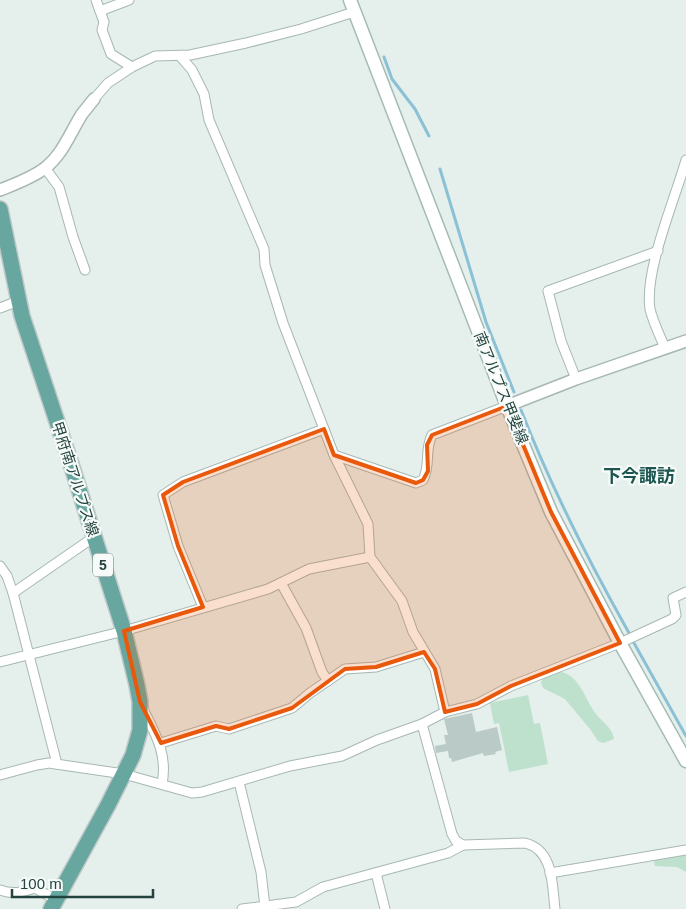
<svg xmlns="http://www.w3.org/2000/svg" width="686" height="909" font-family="Helvetica,'Noto Sans JP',sans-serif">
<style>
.green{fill:#bde1cc}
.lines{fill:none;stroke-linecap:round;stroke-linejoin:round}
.stream{stroke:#8bc1d6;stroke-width:3}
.building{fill:#bacac6}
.minor-casing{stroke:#a7b8b4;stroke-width:11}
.tertiary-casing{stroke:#a7b8b4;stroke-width:14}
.secondary-casing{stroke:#a3bcb6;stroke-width:15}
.primary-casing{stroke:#c1cac9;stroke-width:18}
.minor{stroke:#fff;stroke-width:9}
.tertiary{stroke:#fff;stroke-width:11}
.secondary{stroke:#fff;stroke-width:12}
.primary{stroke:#67a79f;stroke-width:15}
.marked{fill:#e8590c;fill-opacity:0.2;stroke:#e8590c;stroke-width:4;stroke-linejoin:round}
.labels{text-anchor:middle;stroke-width:4.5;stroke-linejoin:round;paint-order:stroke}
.shield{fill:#f6fbf9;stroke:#627a76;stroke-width:1}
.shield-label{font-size:14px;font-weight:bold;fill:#23433e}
.street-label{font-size:15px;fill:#23433e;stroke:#f6fbf9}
.quarter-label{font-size:18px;font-weight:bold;fill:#1d5650;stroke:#f6fbf9}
</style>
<rect width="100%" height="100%" fill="#e5efec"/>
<!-- green -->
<g class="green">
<path d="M558 671C581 675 584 699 596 714 603 723 612 727 614 739L603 743 598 741 590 729 565 699 543 688 541 683 543 678Z"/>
<polygon points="528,695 534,724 540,723 548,764 509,772 499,723 494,724 490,703"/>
<polygon points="672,855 686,855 686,872 677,867 655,866 654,862 659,857"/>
</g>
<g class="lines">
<!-- stream -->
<g class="stream">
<polyline points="384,57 392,79 415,109 429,136"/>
<polyline points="440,169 486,322 514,392"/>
<path d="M521 410C551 487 588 560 629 633"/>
<polyline points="634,643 686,736"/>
</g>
</g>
<!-- building -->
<polygon class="building" points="472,713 476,732 497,727 502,750 495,752 496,754 484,756 483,753 452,762 451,758 449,758 448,751 436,753 435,746 446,744 444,735 448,735 444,719"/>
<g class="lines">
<!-- minor casing -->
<g class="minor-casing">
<g id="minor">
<polyline points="96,0 104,22 102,30 111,54 132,67"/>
<polyline points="100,11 129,0"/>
<polyline points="180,56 192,70 204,94 209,120 264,249 265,265 283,323 334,455 368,524 370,557 402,601 413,632 435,669 445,712"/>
<polyline points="94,99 108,83 132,67 155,56 190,55 246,43 301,29 354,12"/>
<polyline points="45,168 59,187 73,237 85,270"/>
<polyline points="0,308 18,301"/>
<path d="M665 348C660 336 653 322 650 309 644 271 675 199 686 160"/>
<polyline points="576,379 561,341 548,291 658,251"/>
<path d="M334 455 416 483 423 480C431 464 424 451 432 435L507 406"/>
<polyline points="0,566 7,576 13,593 57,764"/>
<polyline points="281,583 306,628 322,672 328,681"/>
<polyline points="13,593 94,537"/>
<polyline points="203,607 178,546 163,495 183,482 324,429"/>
<polyline points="0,662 124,631 268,589 309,569 370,557"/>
<path d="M142 707C155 733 168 754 162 784"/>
<path d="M422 724 452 834 456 841 463 845 525 843C554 850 552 885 555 909"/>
<polyline points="161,743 216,726 229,729 292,708 310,693 345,669 376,667 424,652"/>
<polyline points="0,775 37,765 49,763 124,774 192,793 202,792 290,766 342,756 377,740 422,724 445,712 477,704 511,686 620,643 672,619 676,615 673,598 686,592"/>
<polyline points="239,782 261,872 265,907"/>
<polyline points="376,873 385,909"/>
<polyline points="550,873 686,850"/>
<path d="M0 890C13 895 22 892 35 888L56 900"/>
<polyline points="242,909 296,902 323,887 448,853 463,845"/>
</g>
</g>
<!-- tertiary casing -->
<g class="tertiary-casing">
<g id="tertiary">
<path d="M0 190C15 184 32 178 45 168 63 154 70 133 82 114 86 109 90 104 94 99"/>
<polyline points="507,406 576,379 686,341"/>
</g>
</g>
<!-- secondary casing -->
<g class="secondary-casing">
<polyline id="secondary" points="350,0 507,406 551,512 620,643 686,761"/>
</g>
<!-- primary casing -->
<g class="primary-casing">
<polyline id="primary" points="0,209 22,316 72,467 124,631 137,685 140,702 140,730 133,755 108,805 51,909"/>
</g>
<!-- minor -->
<use href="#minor" class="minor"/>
<!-- tertiary -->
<use href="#tertiary" class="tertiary"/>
<!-- secondary -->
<use href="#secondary" class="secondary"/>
<!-- primary -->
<use href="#primary" class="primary"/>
</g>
<!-- marked area -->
<path class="marked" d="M507 406 551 512 620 643 511 686 477 704 445 712 435 669 424 652 376 667 345 669 292 708 229 729 216 726 161 743 140 702 124 631 203 607 178 546 163 495 183 482 324 429 334 455 416 483 423 480 428 471 427 445 432 435Z"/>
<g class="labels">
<!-- shield labels -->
<rect class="shield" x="93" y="553.5" width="20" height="23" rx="4"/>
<g class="shield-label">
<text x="103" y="570">5</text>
</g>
<!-- street labels -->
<g class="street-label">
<text transform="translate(501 388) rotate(68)" y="5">南アルプス甲斐線</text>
<text transform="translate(75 479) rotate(72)" y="5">甲府南アルプス線</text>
</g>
<!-- quarter labels -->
<g class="quarter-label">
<text x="639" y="482">下今諏訪</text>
</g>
</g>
<!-- scale -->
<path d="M12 889v8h141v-8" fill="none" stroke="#23433e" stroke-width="2.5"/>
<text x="20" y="889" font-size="15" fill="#23433e" stroke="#f6fbf9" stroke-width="4" paint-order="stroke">100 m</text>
</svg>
